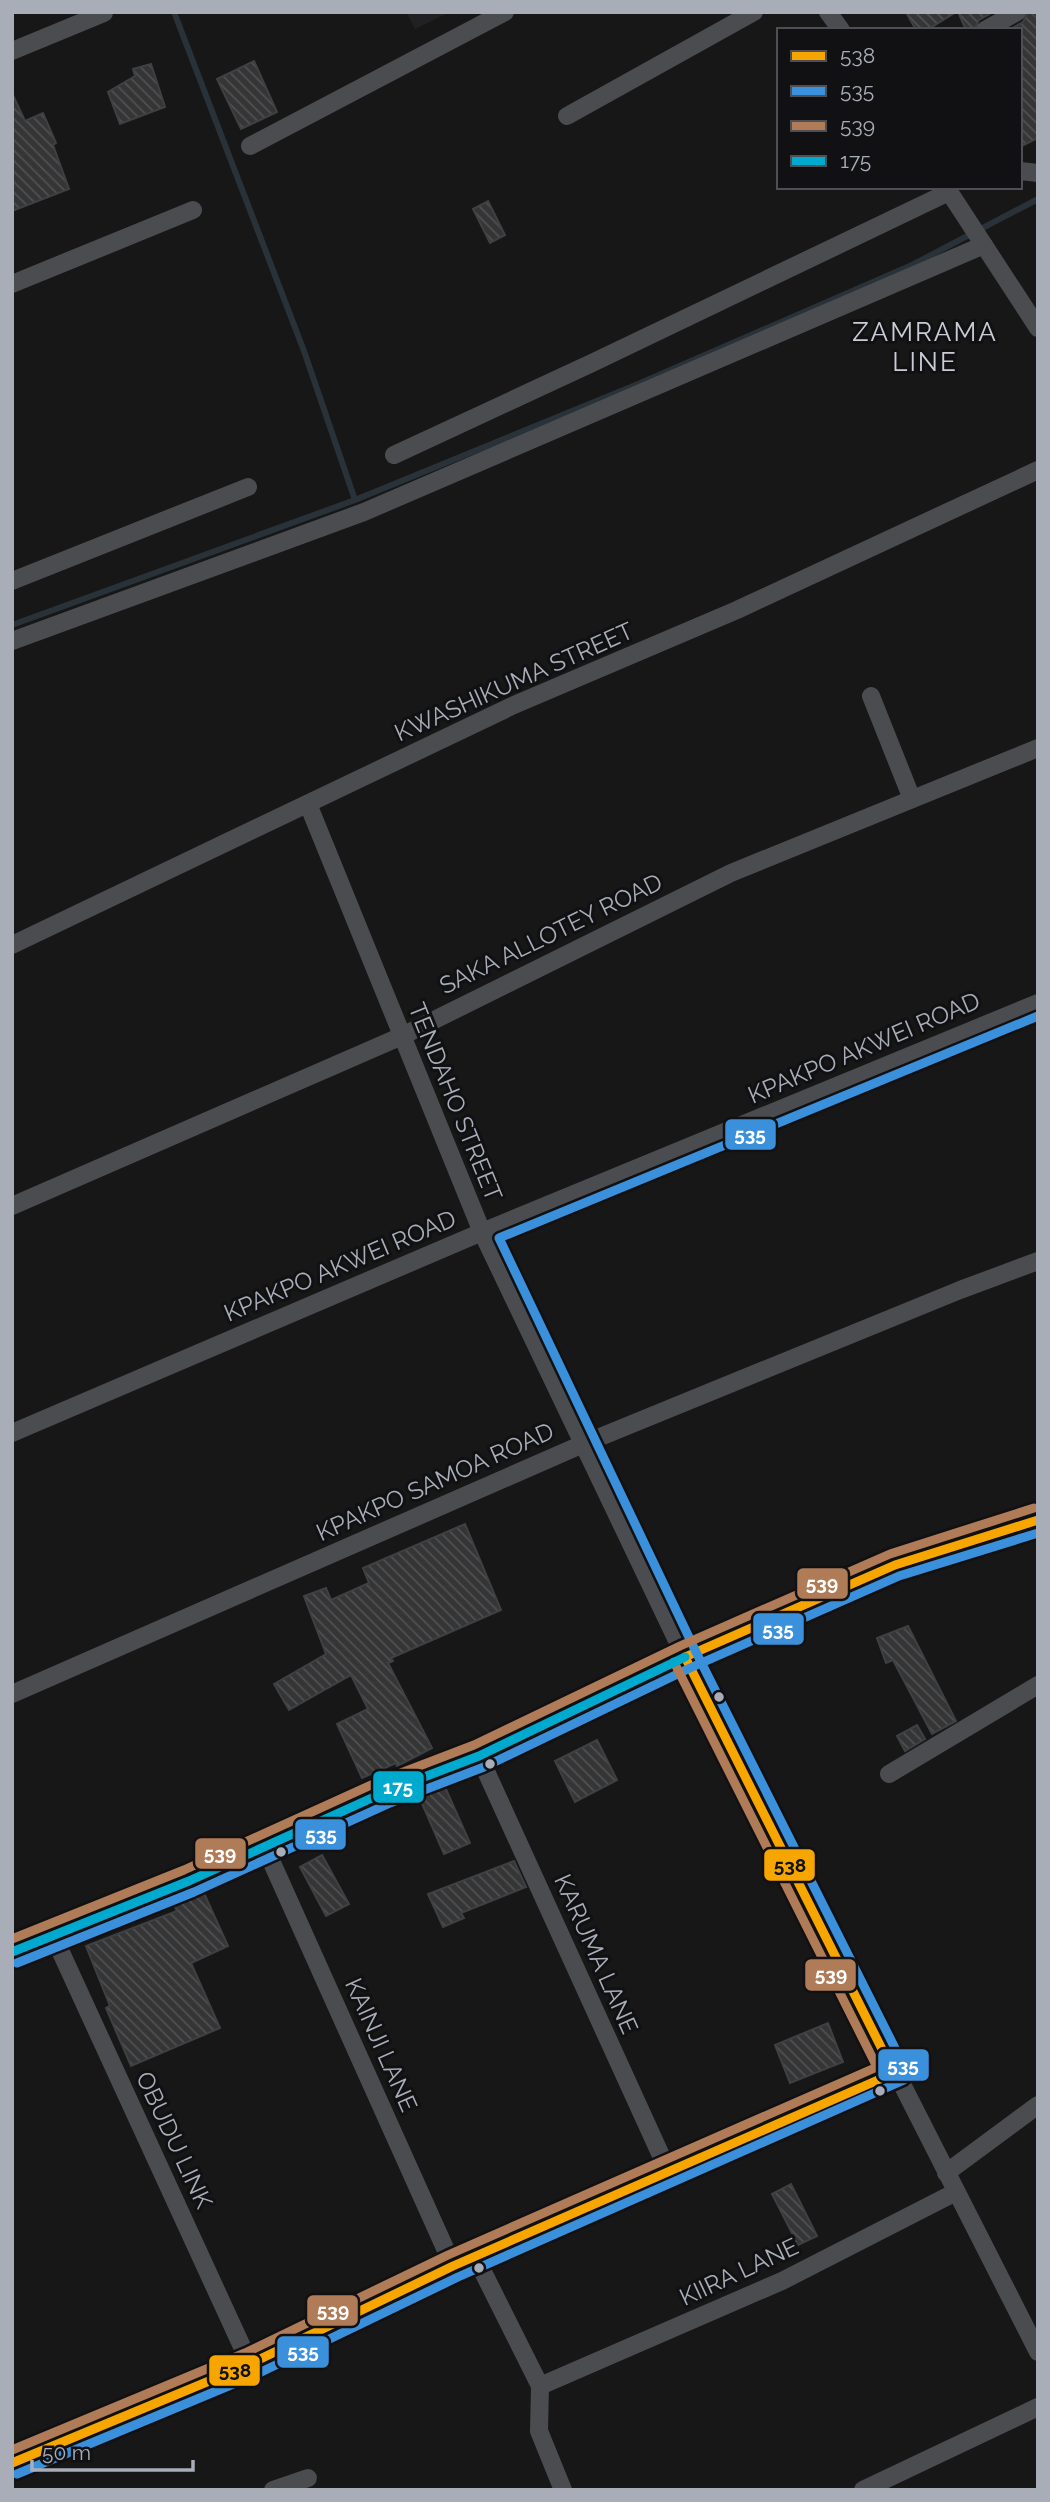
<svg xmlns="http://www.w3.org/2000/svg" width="1050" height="2502" font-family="Raleway,sans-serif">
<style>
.built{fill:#212123}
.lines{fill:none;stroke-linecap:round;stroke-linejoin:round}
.stream{stroke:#2a3239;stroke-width:6}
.building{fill:url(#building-back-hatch);stroke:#3f4043;stroke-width:2}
.minor{stroke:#4b4c50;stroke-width:18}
.bus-1-casing{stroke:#111113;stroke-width:14}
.bus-2-casing{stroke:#111113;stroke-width:14}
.bus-3-casing{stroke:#111113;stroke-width:14}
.bus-4-casing{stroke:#111113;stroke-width:14}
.bus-1{stroke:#f7a600;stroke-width:9}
.bus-2{stroke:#3a90db;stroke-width:9}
.bus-3{stroke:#b07c57;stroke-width:9}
.bus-4{stroke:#00a9ce;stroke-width:9}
.bus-dot{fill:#a8adb8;stroke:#111113;stroke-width:2.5}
.labels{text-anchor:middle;stroke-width:6;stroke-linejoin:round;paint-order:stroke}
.street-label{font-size:24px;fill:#a8adb8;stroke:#111113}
.neighbourhood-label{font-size:26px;letter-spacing:2px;fill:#c9ccd4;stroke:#111113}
.line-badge{stroke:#111113;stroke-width:2.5}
.badge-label{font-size:19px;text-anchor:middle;font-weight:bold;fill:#fff}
.pale-badge-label{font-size:19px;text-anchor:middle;font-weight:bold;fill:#111}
</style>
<defs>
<pattern id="building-back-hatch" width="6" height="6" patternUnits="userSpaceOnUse" patternTransform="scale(1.75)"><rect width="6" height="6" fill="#353536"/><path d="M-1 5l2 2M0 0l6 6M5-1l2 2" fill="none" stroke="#4f5051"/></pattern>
</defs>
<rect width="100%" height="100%" fill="#171717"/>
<!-- built -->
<polygon class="built" points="406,12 450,12 415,29"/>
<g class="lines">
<!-- stream -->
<g class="stream">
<polyline points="174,12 304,351 355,500"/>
<polyline points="12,625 355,500 638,384 912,265 1038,199"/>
</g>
</g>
<!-- building -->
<g class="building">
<polygon points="906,12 956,12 927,30 916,30"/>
<polygon points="958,12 993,12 979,20 974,30 966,30"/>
<polygon points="1028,12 1033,12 1038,21 1038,138 1020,147 1020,30 1009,30 1023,22"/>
<polygon points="254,61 277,112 241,129 217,79"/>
<polygon points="151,64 165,107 120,124 108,92 135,76 133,69"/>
<polygon points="12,93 25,121 43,113 56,143 53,145 69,189 12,211"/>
<polygon points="488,201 505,235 490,243 473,209"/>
<polygon points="465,1524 501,1610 391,1658 393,1661 388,1663 432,1748 397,1766 396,1763 362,1778 337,1724 368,1709 351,1675 289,1710 274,1684 326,1654 304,1596 326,1588 331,1600 369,1583 363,1568"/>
<polygon points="908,1626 956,1721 932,1734 893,1660 886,1663 877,1638"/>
<polygon points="917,1725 925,1739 905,1751 897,1736"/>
<polygon points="597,1740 617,1780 575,1802 555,1761"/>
<polygon points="445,1787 470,1843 444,1854 420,1799"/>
<polygon points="322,1855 349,1904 326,1916 300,1867"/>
<polygon points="514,1861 526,1887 461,1913 464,1918 443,1927 428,1894"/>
<polygon points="203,1891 228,1946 191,1963 220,2028 131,2066 106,2008 110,2006 86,1946 177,1911 174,1904"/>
<polygon points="828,2023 843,2062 790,2083 775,2045"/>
<polygon points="791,2184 817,2236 798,2245 772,2194"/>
</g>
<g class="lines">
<!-- minor -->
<g class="minor">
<polyline points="828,12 841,30"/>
<polyline points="985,30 1017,12"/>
<polyline points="12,51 104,13"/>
<polyline points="567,116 754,12"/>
<polyline points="250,146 505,12"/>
<polyline points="1020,171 1038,173"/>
<polyline points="946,187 1038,328"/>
<polyline points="12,284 193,210"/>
<polyline points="394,455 592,363 949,192"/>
<polyline points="12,581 248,487"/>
<polyline points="12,641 364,512 984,245"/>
<polyline points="871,696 912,799"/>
<polyline points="308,804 482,1232 685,1657 1038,2352"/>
<polyline points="12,945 514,705 737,610 1038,470"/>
<polyline points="12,1206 402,1036 731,873 1038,748"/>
<polyline points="12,1433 482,1232 1038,1003"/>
<polyline points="12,1694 583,1444 960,1290 1038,1261"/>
<polyline points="479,1756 669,2173"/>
<polyline points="889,1774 1038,1685"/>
<polyline points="264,1845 453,2266"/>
<polyline points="53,1935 250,2364"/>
<polyline points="12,1952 189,1881 385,1792 479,1756 685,1657 895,1565 1038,1520"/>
<polyline points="946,2173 1038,2105"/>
<polyline points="475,2256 540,2386 539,2431 563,2490"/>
<polyline points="540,2386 782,2281 954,2193"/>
<polyline points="12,2463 250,2364 453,2266 894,2073"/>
<polyline points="273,2490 308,2478"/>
<polyline points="863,2490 1038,2407"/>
</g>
<!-- bus-1 casing -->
<g class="bus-1-casing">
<g id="bus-1">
<polyline points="685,1657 894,2073"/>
<polyline points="685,1657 895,1565 1038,1520"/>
<polyline points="12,2463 250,2364 453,2266 894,2073"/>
</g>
</g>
<!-- bus-2 casing -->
<g class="bus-2-casing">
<g id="bus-2">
<polyline points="17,1963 194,1892 390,1803 484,1767 690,1668 899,1576 1038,1533"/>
<polyline points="17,2474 255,2375 458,2277 904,2080 905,2068 696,1652 499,1238 1038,1016"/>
</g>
</g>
<!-- bus-3 casing -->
<g class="bus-3-casing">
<g id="bus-3">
<polyline points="12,1939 184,1870 380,1781 474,1745 680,1646 890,1554 1034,1508"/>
<polyline points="12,2450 245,2353 448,2255 877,2067 674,1662"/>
</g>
</g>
<!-- bus-4 casing -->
<g class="bus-4-casing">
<polyline id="bus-4" points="12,1952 189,1881 385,1792 479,1756 685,1657"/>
</g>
<!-- bus-1 -->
<use href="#bus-1" class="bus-1"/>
<!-- bus-2 -->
<use href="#bus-2" class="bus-2"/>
<!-- bus-3 -->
<use href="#bus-3" class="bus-3"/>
<!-- bus-4 -->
<use href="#bus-4" class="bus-4"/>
</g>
<!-- markers -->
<g class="bus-dot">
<circle cx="719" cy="1697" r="6"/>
<circle cx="490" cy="1764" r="6"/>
<circle cx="281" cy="1852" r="6"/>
<circle cx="880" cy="2091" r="6"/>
<circle cx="479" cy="2268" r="6"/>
</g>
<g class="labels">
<!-- street labels -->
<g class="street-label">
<text transform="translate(514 682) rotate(-24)" y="8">KWASHIKUMA STREET</text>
<text transform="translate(551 934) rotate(-26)" y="8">SAKA ALLOTEY ROAD</text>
<text transform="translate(864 1048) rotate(-23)" y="8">KPAKPO AKWEI ROAD</text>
<text transform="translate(455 1102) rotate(68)" y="8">TENDAHO STREET</text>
<text transform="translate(340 1266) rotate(-23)" y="8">KPAKPO AKWEI ROAD</text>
<text transform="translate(435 1482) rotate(-24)" y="8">KPAKPO SAMOA ROAD</text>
<text transform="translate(596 1954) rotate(66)" y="8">KARUMA LANE</text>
<text transform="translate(381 2045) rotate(66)" y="8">KAINJI LANE</text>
<text transform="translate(174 2140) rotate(65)" y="8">OBUDU LINK</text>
<text transform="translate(739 2272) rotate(-25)" y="8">KIIRA LANE</text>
</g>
<!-- neighbourhood labels -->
<g class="neighbourhood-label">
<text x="925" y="341">ZAMRAMA<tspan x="925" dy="30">LINE</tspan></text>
</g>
</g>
<g class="line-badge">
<rect x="724" y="1118" width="53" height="33" rx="7" fill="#3a90db"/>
<rect x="796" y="1567" width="53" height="33" rx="7" fill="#b07c57"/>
<rect x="752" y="1612" width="53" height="34" rx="7" fill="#3a90db"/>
<rect x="372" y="1770" width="53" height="34" rx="7" fill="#00a9ce"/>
<rect x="294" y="1818" width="53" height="33" rx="7" fill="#3a90db"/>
<rect x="194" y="1837" width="53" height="33" rx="7" fill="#b07c57"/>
<rect x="763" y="1848" width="53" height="34" rx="7" fill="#f7a600"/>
<rect x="804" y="1958" width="53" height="34" rx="7" fill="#b07c57"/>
<rect x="877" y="2048" width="53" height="34" rx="7" fill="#3a90db"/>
<rect x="306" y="2294" width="53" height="33" rx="7" fill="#b07c57"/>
<rect x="276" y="2335" width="54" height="34" rx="7" fill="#3a90db"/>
<rect x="208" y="2354" width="53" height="33" rx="7" fill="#f7a600"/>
</g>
<g class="badge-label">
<text x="750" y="1141">535</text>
<text x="822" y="1590">539</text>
<text x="778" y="1636">535</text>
<text x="398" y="1794">175</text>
<text x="321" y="1841">535</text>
<text x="220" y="1860">539</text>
<text x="831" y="1981">539</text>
<text x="903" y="2072">535</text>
<text x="333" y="2317">539</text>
<text x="303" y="2358">535</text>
</g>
<g class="pale-badge-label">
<text x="790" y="1872">538</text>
<text x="235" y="2377">538</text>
</g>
<!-- border -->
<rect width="1050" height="2502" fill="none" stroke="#a8adb8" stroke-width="28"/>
<!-- legend -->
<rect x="777" y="28" width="245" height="161" fill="#111113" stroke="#4d4f55" stroke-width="2"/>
<rect x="791" y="51" width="35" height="10" fill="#f7a600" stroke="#4d4f55" stroke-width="2"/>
<text x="840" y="63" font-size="21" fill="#a8adb8">538</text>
<rect x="791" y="86" width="35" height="10" fill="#3a90db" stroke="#4d4f55" stroke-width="2"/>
<text x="840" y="98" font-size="21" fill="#a8adb8">535</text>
<rect x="791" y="121" width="35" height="10" fill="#b07c57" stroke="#4d4f55" stroke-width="2"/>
<text x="840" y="133" font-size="21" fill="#a8adb8">539</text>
<rect x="791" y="156" width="35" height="10" fill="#00a9ce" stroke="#4d4f55" stroke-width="2"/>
<text x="840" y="168" font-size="21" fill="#a8adb8">175</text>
<!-- scale -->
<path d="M32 2460v10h161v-10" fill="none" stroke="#a8adb8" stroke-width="3.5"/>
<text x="42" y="2460" font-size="21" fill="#a8adb8" stroke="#111113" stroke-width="5" paint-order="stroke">50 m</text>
</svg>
